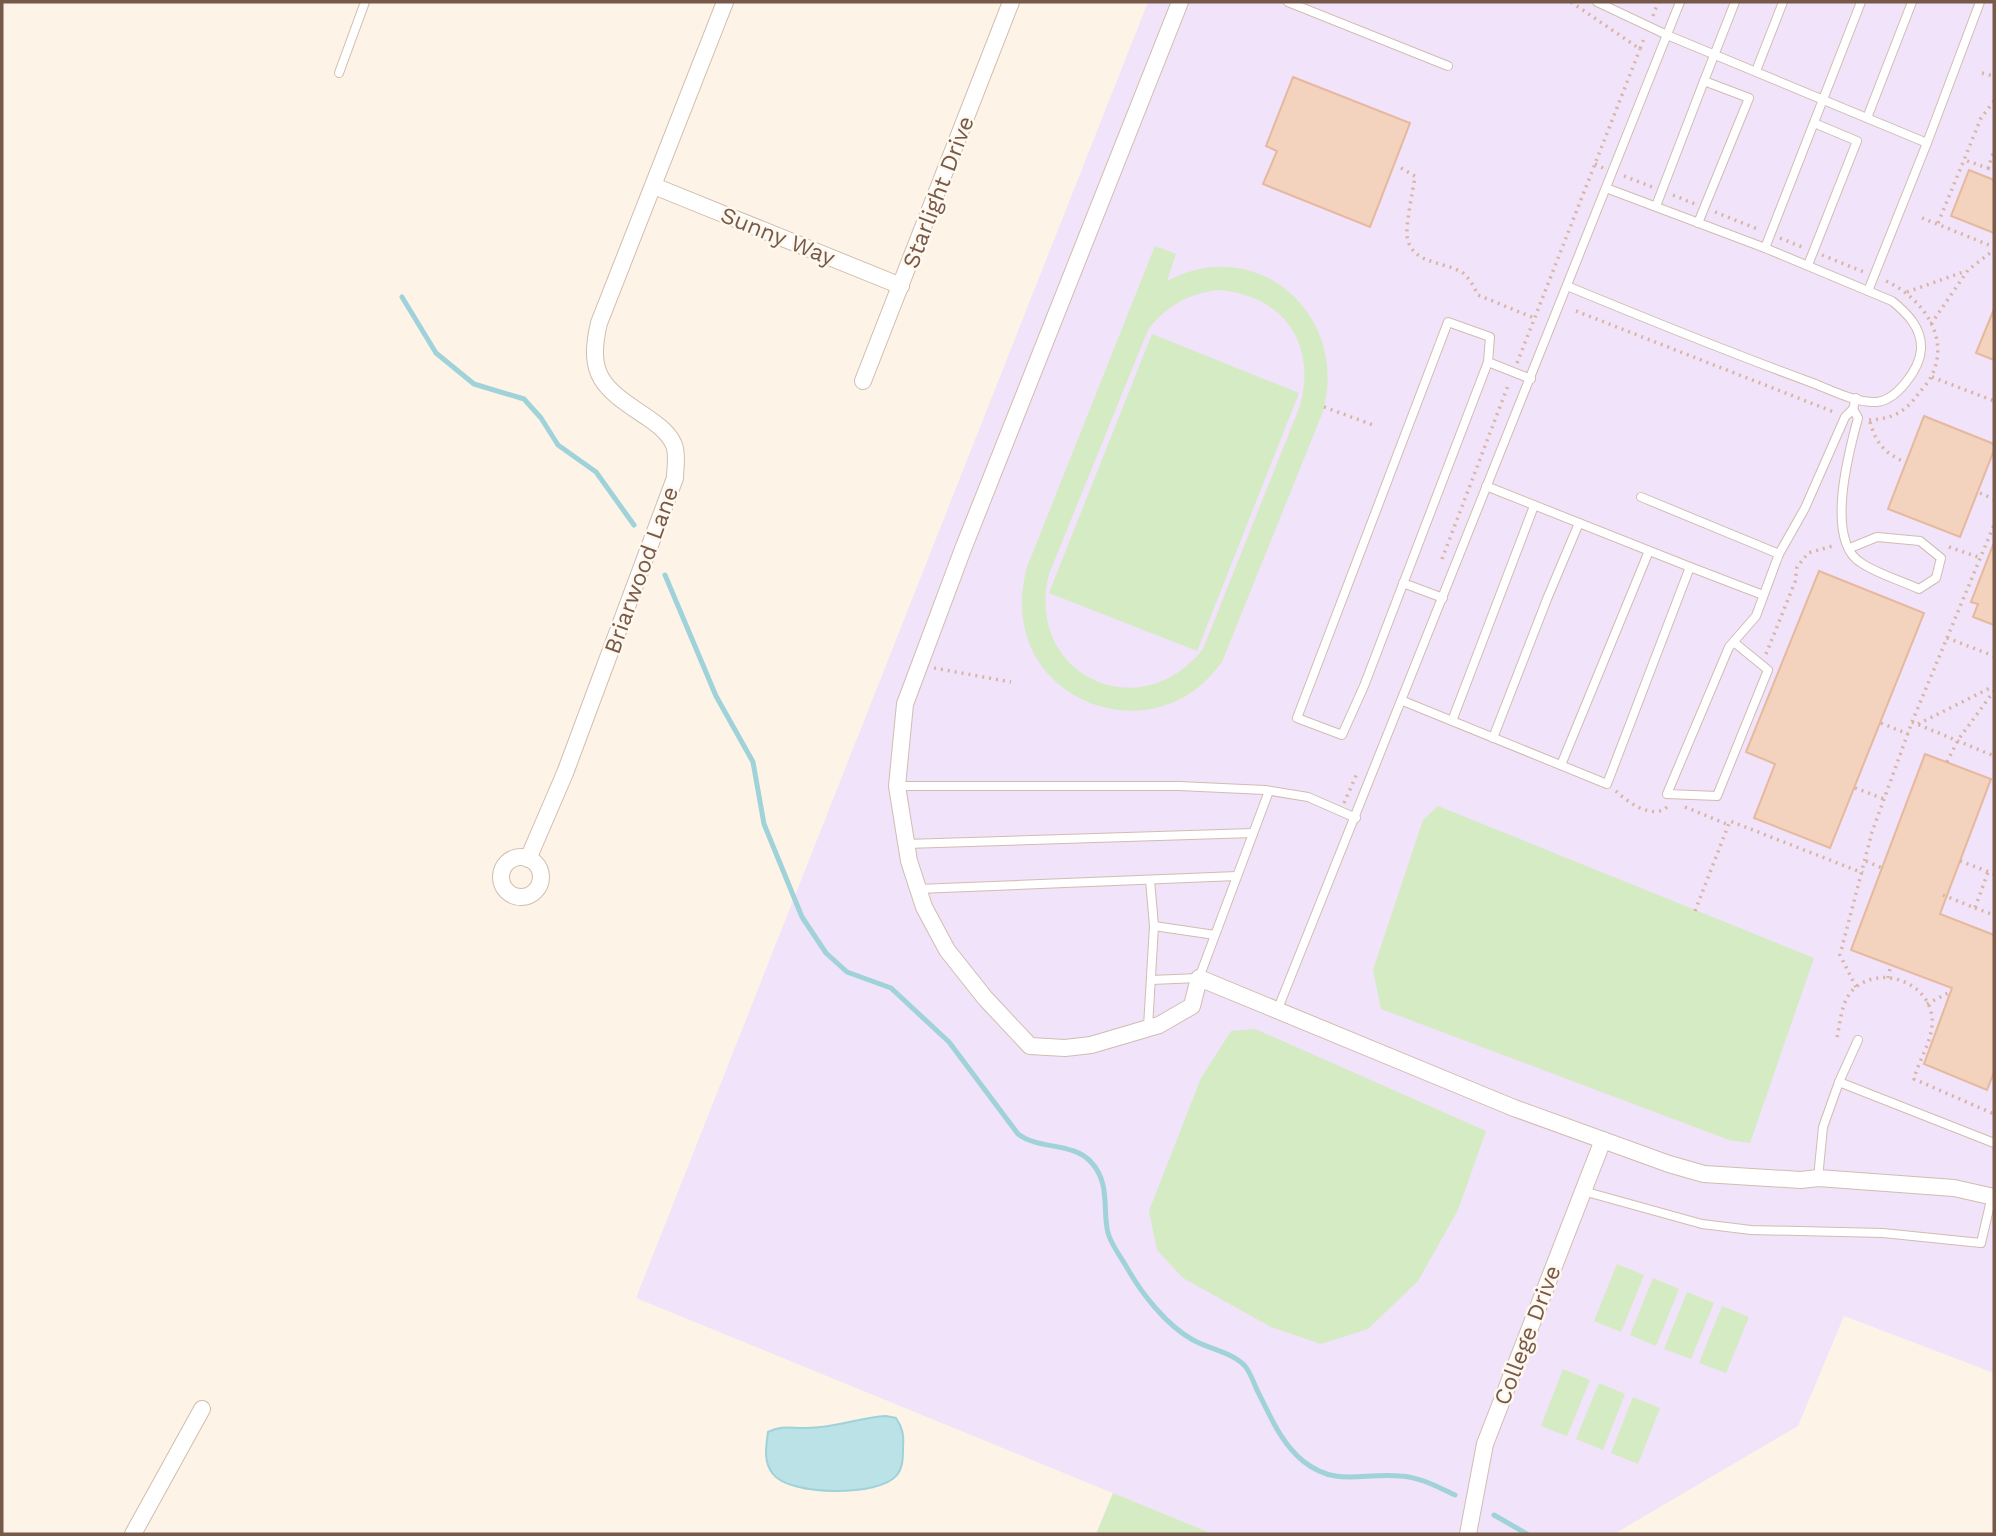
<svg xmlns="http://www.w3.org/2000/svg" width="1996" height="1536" font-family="'Work Sans',sans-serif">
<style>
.education{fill:#f1e3f9}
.green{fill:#d5ebc4;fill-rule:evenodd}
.water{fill:#bae2e7;stroke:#a0d2d9;stroke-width:2}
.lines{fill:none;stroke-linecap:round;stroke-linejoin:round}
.stream{stroke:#a0d2d9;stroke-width:5}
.building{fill:#f3d2be;stroke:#e6b89e;stroke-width:2}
.lane-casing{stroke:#d1bdaf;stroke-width:10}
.street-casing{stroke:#d1bdaf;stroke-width:18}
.path{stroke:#d8b5a0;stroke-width:3.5;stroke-dasharray:2 5;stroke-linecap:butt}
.lane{stroke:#fff;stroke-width:8}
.street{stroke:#fff;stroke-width:16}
.labels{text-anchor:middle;stroke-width:5;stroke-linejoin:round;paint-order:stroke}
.street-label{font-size:23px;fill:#77594a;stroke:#fff8ee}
</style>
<rect width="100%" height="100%" fill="#fdf4e7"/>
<!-- education -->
<polygon class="education" points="1148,2 1994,2 1994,1373 1844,1316 1798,1426 1614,1534 1213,1534 636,1298"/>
<!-- green -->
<g class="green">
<path d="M1155 246 1176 254 1167 281C1258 232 1352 317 1322 414L1222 662C1213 673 1204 684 1192 692 1130 735 1038 700 1024 625 1020 605 1022 586 1027 567ZM1218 290C1284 295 1317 344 1300 406L1203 649C1139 730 1024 674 1049 574L1148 330C1167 305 1188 294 1218 290Z"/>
<polygon points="1152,334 1299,393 1197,651 1049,593"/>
<polygon points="1438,806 1814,958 1750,1143 1729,1140 1381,1009 1373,970 1423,820"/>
<polygon points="1255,1029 1486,1131 1458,1210 1418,1281 1368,1329 1321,1344 1271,1327 1183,1278 1157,1250 1149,1211 1201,1078 1231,1031"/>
<polygon points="1617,1264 1644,1275 1621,1332 1594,1321"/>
<polygon points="1653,1278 1679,1289 1656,1346 1630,1335"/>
<polygon points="1687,1292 1714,1303 1691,1359 1664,1349"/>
<polygon points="1722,1306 1749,1317 1726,1373 1699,1363"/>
<polygon points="1563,1369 1590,1380 1567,1436 1541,1426"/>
<polygon points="1599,1383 1625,1394 1603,1450 1576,1439"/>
<polygon points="1633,1397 1660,1408 1638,1464 1611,1453"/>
<polygon points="1113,1493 1213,1534 1096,1534"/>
</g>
<!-- water -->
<path class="water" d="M886 1416 896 1418C903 1428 904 1436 903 1448 903 1458 903 1467 897 1475 880 1497 789 1496 773 1474 763 1462 766 1447 768 1432 781 1425 790 1428 804 1428 834 1429 859 1417 886 1416Z"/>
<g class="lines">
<!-- stream -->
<g class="stream">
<polyline points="402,297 436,353 474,384 524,399 541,418 558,445 596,472 634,525"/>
<path d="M665 575 716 696 753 762 764 824 802 917 826 953 847 972 891 988 949 1042 1018 1134C1039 1150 1073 1142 1091 1162 1111 1184 1102 1209 1108 1233 1111 1244 1120 1256 1126 1266 1141 1293 1166 1325 1193 1340 1209 1349 1232 1352 1245 1366 1250 1372 1254 1383 1257 1390 1270 1415 1280 1442 1303 1461 1337 1488 1363 1472 1400 1476 1420 1477 1438 1487 1455 1495"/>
<polyline points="1494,1515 1527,1534"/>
</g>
</g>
<!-- building -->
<g class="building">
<polygon points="1293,77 1410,123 1370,227 1263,184 1277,151 1266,146"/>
<polygon points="1969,170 1994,180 1994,233 1951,216"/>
<polygon points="1994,309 1994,360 1976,353"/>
<polygon points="1924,416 1994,444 1994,450 1960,537 1888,509"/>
<polygon points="1993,545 1994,546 1994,625 1973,617 1978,604 1971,602"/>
<polygon points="1819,571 1924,613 1830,848 1754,818 1775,764 1746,752"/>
<polygon points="1925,754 1991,779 1940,914 1994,935 1994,1072 1987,1090 1924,1064 1952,988 1851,950"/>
</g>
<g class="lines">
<!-- lane casing -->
<g class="lane-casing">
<g id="lane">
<polyline points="1288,2 1448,66"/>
<polyline points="1597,2 1667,35 1927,143"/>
<polyline points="1756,71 1783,2"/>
<polyline points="339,73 365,2"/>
<polyline points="1867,118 1912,2"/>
<polyline points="1656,206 1704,81"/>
<polyline points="1698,223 1749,98 1704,81 1735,2"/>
<polyline points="1765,248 1861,2"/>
<polyline points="1808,265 1857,141 1814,123"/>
<path d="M1567 286C1647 319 1728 352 1810 382 1829 389 1855 403 1876 402 1896 401 1920 369 1921 349 1922 328 1907 313 1892 301L1765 248 1606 188"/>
<polyline points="1868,291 1927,143 1980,2"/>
<polyline points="1488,362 1490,337 1448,322 1297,718 1342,735 1364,686 1488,362 1531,379"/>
<polyline points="1486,486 1690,567"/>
<polyline points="1641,497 1779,554"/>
<path d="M1850 548 1877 537 1920 541 1941 558 1936 578 1919 589C1900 580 1877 574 1860 562 1825 539 1849 451 1858 418L1853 409"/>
<polyline points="1403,583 1443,598"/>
<polyline points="1735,643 1768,670 1717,796 1667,794 1729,647 1756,616 1779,554 1805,508 1845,417 1853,409 1856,398"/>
<polyline points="1403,701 1607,784 1690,567 1763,595"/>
<polyline points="1452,721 1534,506"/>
<polyline points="1493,738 1547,599 1579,523"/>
<polyline points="1561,765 1649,551"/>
<polyline points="897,786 1179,786 1265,790 1308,797 1356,818"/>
<polyline points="906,844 1253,833"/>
<polyline points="1150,880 1154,926 1215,935"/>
<polyline points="918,889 1237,876"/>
<polyline points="1151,980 1199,978 1269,791"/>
<polyline points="1277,1011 1680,2"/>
<polyline points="1148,1027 1154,926"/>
<polyline points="1839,1082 1858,1040"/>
<polyline points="1818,1178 1823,1127 1839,1082 1994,1143"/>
<polyline points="1583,1191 1702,1224 1751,1230 1883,1233 1981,1243 1992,1196"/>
</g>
</g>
<!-- street casing -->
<g class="street-casing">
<g id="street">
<polyline points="1180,2 963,549 905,704 897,786 909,861 924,907 947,950 985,998 1030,1046 1065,1048 1091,1045 1159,1025 1192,1006 1199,978 1514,1108 1669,1164 1704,1174 1801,1180 1818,1178 1954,1188 1994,1197"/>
<polyline points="654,186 901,286"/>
<polyline points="863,381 1011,2"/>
<circle cx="521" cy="877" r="20"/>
<path d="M528 859 565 773 675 478C675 468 678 455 674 445 669 433 658 425 648 418 605 389 586 378 599 323L725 2"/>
<polyline points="133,1534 202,1409"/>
<polyline points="1468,1534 1485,1444 1603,1140"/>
</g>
</g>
<!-- path -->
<g class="path">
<polyline points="1571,2 1640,49 1645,36"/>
<polyline points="1653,16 1658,2"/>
<polyline points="1982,73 1994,76"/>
<polyline points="1994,101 1981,118 1964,160 1988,168 1994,151"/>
<polyline points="1595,164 1603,168"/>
<path d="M1401 168 1415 176C1413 191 1406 222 1407 236 1411 265 1445 261 1463 273 1470 279 1474 287 1478 295L1534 318"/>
<polyline points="1988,168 1994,171"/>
<polyline points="1624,176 1652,187"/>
<polyline points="1673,195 1695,204"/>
<polyline points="1715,212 1760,230"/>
<polyline points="1922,218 1994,247"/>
<polyline points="1938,223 1964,160"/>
<polyline points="1780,238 1802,247"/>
<polyline points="1822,255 1864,272"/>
<polyline points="1907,292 1966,271"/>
<polyline points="1576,311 1834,412"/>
<polyline points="1931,324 1968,270 1994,250"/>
<polyline points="1517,363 1640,49"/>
<polyline points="1932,377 1994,401"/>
<polyline points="1324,407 1376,426"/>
<path d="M1869 420C1893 419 1905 412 1919 393 1923 388 1929 382 1932 375 1951 335 1920 296 1884 280"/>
<path d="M1870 422C1876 443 1884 453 1905 462"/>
<polyline points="1980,493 1994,499"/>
<polyline points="1949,547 1981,558"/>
<polyline points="1442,559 1509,383"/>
<polyline points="1947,638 1994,656"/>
<polyline points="1766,654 1795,582 1797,567 1808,553 1836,545"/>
<polyline points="934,668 1011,682"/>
<polyline points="1912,722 1994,756"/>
<polyline points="1881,723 1908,734"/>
<polyline points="1918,724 1994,686"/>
<polyline points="1947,762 1958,740 1994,691"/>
<polyline points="1855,788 1884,799"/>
<path d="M1616 791C1627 802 1653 820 1667 807"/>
<polyline points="1344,803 1358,771"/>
<polyline points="1685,807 1729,825"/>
<polyline points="1866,861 1882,868"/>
<polyline points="1960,861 1994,874"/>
<polyline points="1943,895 1975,908 1988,872"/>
<polyline points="1975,908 1994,915"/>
<polyline points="1695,911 1730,821 1863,873"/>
<polyline points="1888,978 1891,964"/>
<polyline points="1856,987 1840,955 1872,832 1912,722 1994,525"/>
<polyline points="1927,1004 1950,992"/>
<path d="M1837 1037C1841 1020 1841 999 1856 987 1882 966 1928 982 1932 1017 1934 1039 1919 1059 1914 1079L1994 1114"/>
</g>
<!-- lane -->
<use href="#lane" class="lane"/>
<!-- street -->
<use href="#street" class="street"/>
</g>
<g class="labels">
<!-- street labels -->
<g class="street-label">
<text transform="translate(938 192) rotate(-69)" y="8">Starlight Drive</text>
<text transform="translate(778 236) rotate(22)" y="8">Sunny Way</text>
<text transform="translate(641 570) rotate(-70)" y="8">Briarwood Lane</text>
<text transform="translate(1527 1335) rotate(-69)" y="8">College Drive</text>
</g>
</g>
<!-- border -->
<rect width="1996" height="1536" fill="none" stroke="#77594a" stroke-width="7"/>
</svg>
